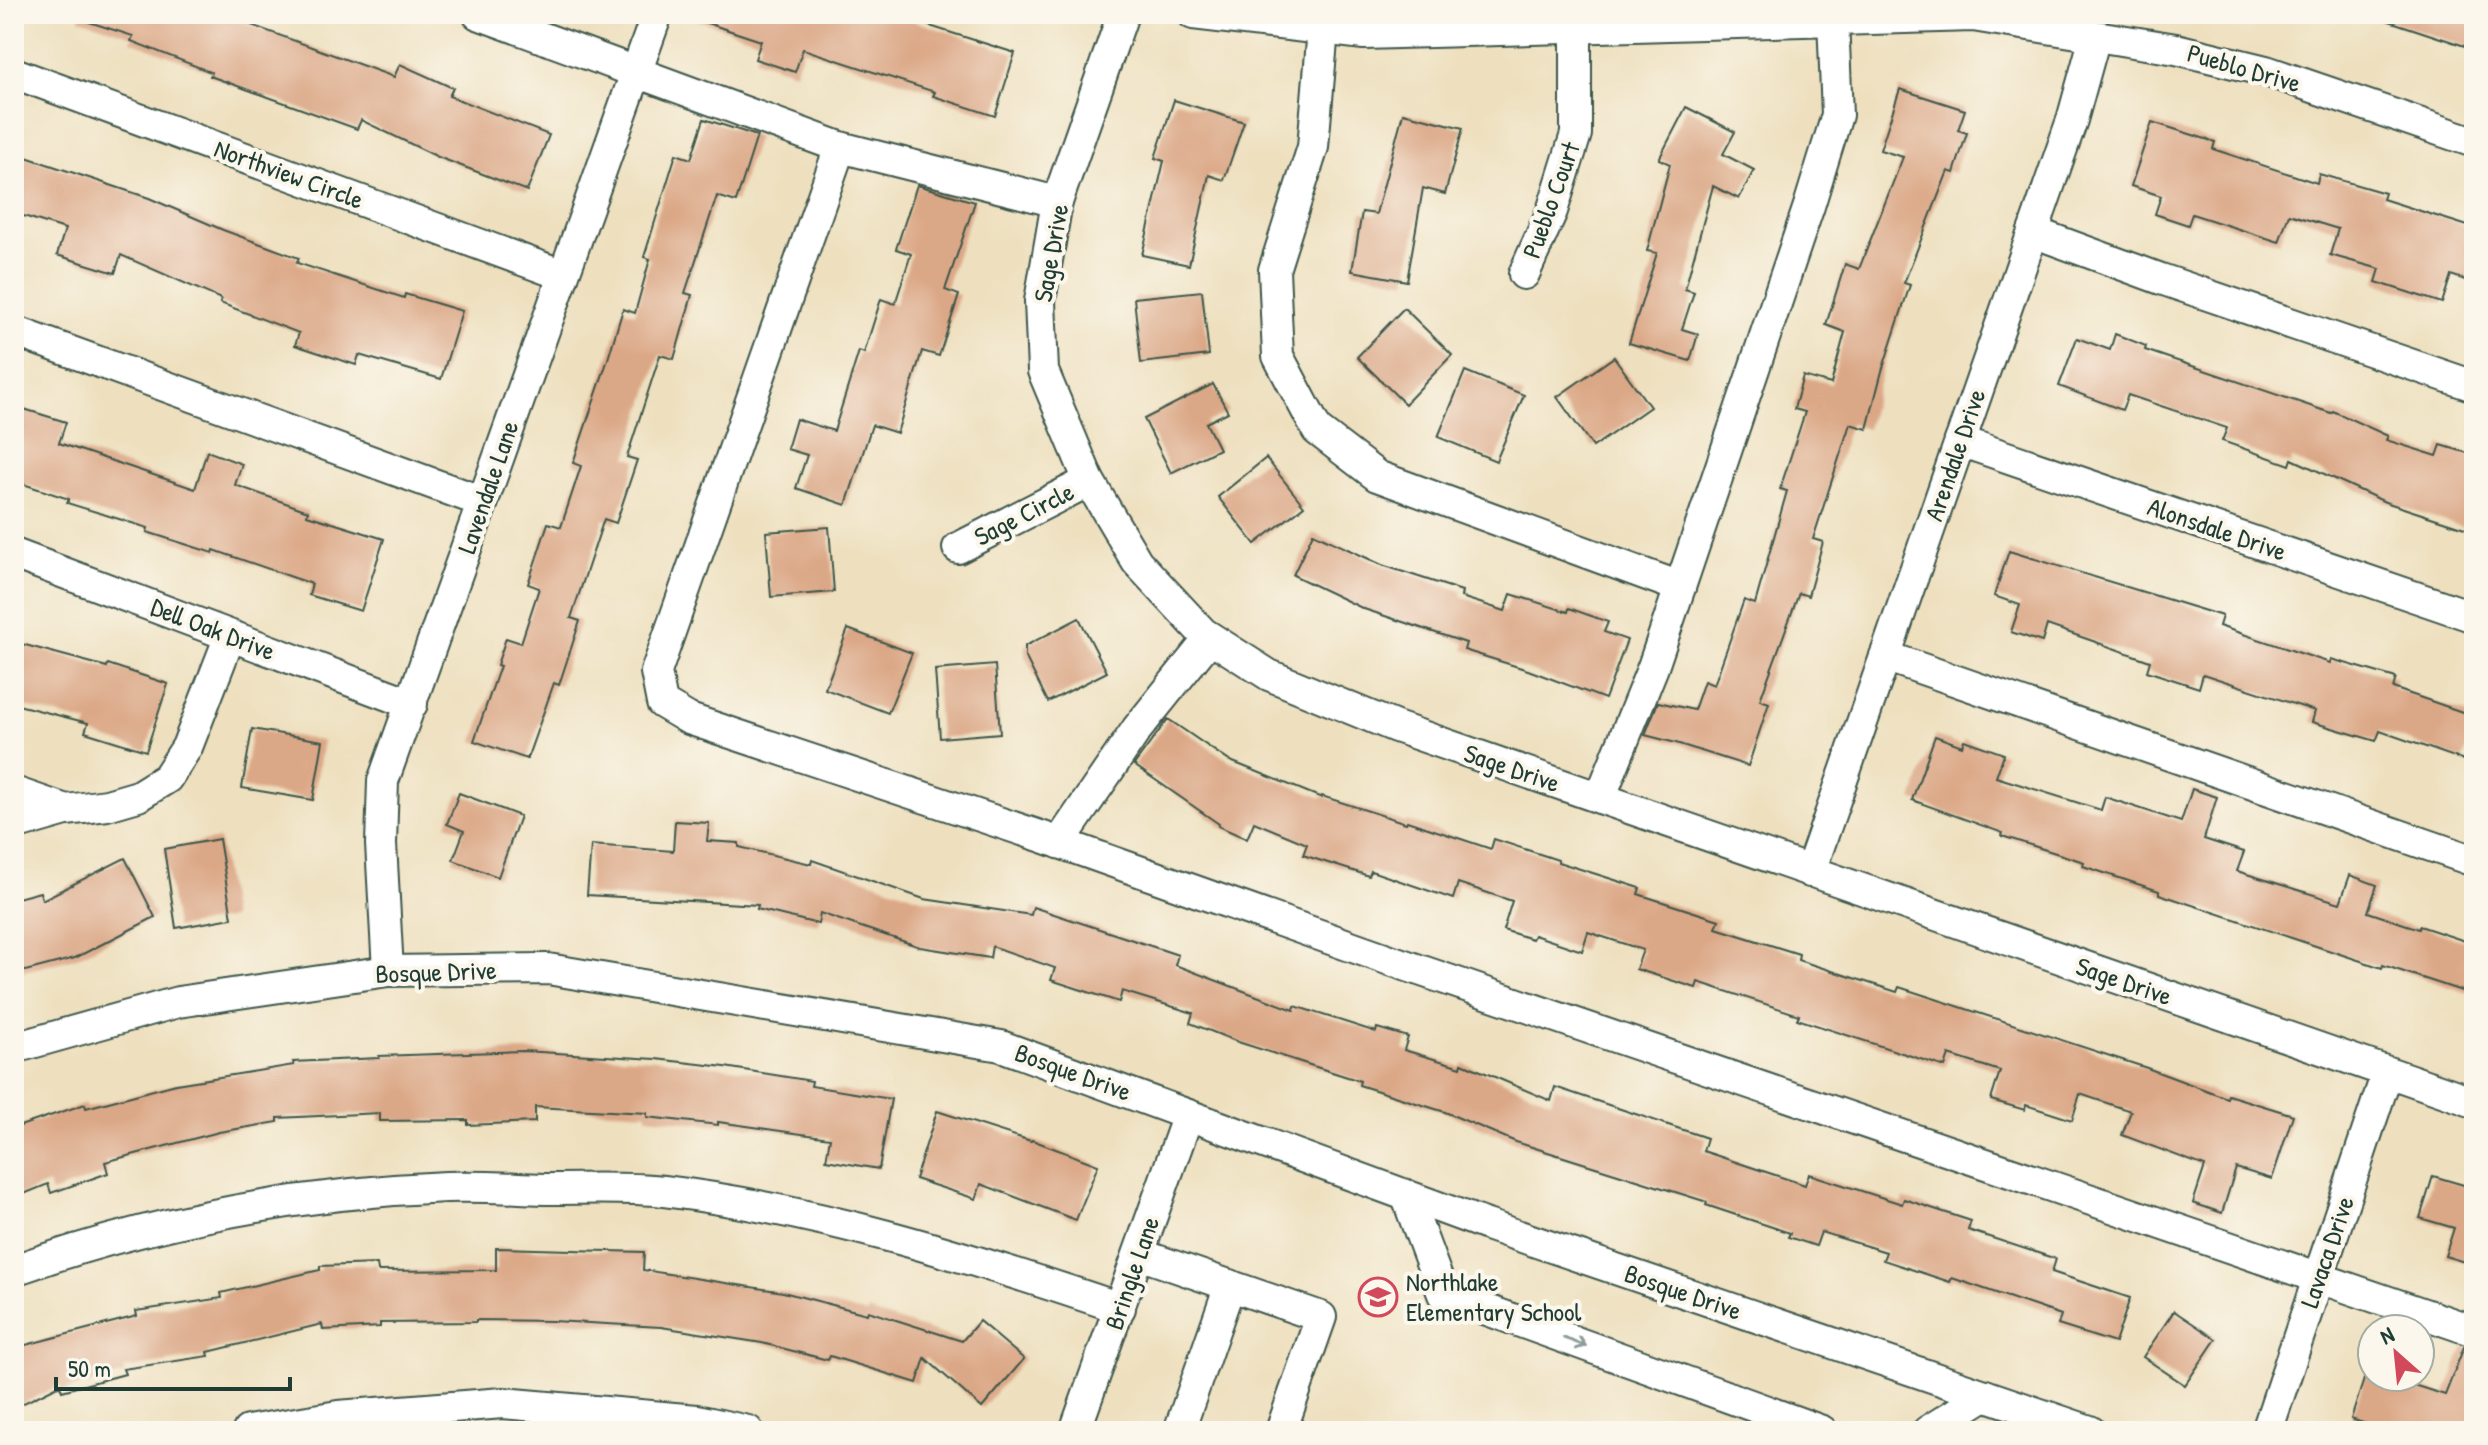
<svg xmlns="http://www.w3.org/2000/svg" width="2488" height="1445" font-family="'Patrick Hand',sans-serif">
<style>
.building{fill:#dba887}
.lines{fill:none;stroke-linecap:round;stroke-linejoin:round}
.minor-casing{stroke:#3e5549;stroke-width:34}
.minor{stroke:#fff;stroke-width:30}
.oneway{stroke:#8f9e9a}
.labels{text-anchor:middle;stroke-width:8;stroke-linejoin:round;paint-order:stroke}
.street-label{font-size:26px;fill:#1f3d34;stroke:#fbf7ec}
.poi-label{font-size:26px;fill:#1f3d34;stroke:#fbf7ec;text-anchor:start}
</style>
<rect width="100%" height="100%" fill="#fbf7ec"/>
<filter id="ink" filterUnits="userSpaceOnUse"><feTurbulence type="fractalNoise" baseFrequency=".0125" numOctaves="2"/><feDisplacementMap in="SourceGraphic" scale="16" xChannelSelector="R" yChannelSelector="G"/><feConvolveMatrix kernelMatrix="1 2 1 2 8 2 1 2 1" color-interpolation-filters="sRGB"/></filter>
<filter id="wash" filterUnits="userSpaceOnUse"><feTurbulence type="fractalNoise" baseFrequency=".006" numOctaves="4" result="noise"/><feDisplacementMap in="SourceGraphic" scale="32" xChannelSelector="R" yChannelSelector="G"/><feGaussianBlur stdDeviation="1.8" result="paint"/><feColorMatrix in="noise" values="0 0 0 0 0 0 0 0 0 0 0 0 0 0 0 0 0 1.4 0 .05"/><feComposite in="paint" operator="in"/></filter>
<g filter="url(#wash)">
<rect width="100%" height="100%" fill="#eee0bf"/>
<g id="blocks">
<!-- building -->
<g class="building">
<polygon points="81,14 221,14 394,77 400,64 453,88 449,96 549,135 527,191 438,157 361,120 357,129 210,76 211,72 131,41 133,36 80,19"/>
<polygon points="696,14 892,14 1015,53 995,116 933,96 935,92 803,49 795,72 755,59 761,41 695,19"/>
<polygon points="2383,14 2474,14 2474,49 2383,19"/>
<polygon points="1900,89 1965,110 1958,130 1967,133 1954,173 1948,171 1904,283 1910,285 1882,371 1867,429 1850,424 1813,539 1823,542 1808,596 1799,593 1760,700 1769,703 1748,766 1676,743 1645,735 1658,702 1694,710 1704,681 1714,685 1744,600 1755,604 1787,491 1780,489 1805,412 1794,409 1803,376 1831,384 1845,332 1826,325 1845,264 1859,269 1903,157 1880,150"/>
<polygon points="1174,100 1244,122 1224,180 1209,175 1189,265 1142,255 1164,161 1155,158"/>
<polygon points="1686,107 1735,132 1723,154 1754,170 1739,199 1713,186 1685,289 1694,292 1682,329 1698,334 1690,361 1629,343 1657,253 1647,251 1670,164 1659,159"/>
<polygon points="1403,113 1463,128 1445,194 1423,188 1407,281 1352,271 1362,212 1376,214"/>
<polygon points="704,119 757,136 736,202 717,196 685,293 692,295 674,359 660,355 627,457 637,460 616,523 604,519 571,618 580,621 559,685 554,683 527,759 474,741 500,666 497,665 506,638 521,643 539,588 528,584 548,523 561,527 581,466 573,463 608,359 623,309 635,313 650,259 644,257 676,154 691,159"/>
<polygon points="2152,122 2215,142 2213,149 2317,183 2319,174 2385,193 2383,199 2474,228 2474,283 2451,275 2442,303 2376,282 2380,269 2330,255 2338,229 2289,214 2279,242 2192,214 2188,225 2155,214 2161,196 2131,186"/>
<polygon points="14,153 149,198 223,230 299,258 297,263 404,298 405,294 462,311 441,379 359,355 356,365 295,345 299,333 220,303 221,299 121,255 115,273 57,255 65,229 14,213"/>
<polygon points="917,185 975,202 945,290 959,295 939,356 922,351 897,433 872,425 846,505 796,488 807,455 787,449 796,419 834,431 859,351 864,353 881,299 895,304 911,254 896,249"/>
<polygon points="1202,291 1209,355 1141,363 1134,298"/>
<polygon points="1404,308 1452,355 1405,404 1357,357"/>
<polygon points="2115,334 2146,346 2145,350 2331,413 2333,411 2388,436 2386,440 2437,456 2441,445 2474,455 2474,531 2385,502 2292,459 2290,465 2222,441 2227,428 2128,395 2122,410 2059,386 2077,338 2110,350"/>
<polygon points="1614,357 1650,407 1593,447 1557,397"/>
<polygon points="1465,371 1524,395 1496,461 1438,437"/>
<polygon points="1213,384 1228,412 1206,423 1219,449 1171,473 1144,419"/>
<polygon points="14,406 66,422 59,443 195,489 207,451 242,464 235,485 308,511 307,515 384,539 361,611 309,595 312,584 214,550 213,553 147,532 148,528 67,503 69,499 14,481"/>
<polygon points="1266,458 1304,506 1255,544 1218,497"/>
<polygon points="829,527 834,592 771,597 766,532"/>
<polygon points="1313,533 1382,565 1462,591 1461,597 1505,611 1511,594 1568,612 1569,608 1608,622 1604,632 1627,640 1605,699 1528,670 1464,650 1466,643 1364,609 1293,575"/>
<polygon points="2009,551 2222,616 2219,626 2330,663 2331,659 2396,678 2393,688 2474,716 2474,729 2463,760 2380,731 2376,741 2312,722 2315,711 2203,674 2199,688 2147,671 2150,661 2047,625 2042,642 2011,632 2020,605 1994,596"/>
<polygon points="1079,618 1107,672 1048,702 1025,656 1025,646"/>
<polygon points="848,629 912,653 888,713 825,689"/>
<polygon points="14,642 107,667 108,664 168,684 146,751 85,732 88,723 14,704"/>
<polygon points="995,665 1000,733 940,738 935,670"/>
<polygon points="1168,719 1228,760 1322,798 1322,796 1406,823 1407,821 1491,849 1494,839 1558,860 1558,862 1640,888 1638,894 1719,920 1716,928 1799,954 1798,960 1897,992 1899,987 2147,1068 2227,1098 2228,1095 2293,1115 2272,1179 2236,1168 2222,1213 2193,1203 2205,1166 2122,1135 2131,1111 2080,1094 2072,1120 2026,1105 2025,1110 1991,1100 2000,1071 1949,1055 1945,1067 1797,1019 1799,1015 1698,982 1696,988 1636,969 1643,950 1588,932 1582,951 1534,935 1532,939 1503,930 1512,901 1458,883 1453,899 1371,871 1369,876 1303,855 1307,844 1254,822 1247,839 1218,826 1219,824 1134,765"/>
<polygon points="252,729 323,741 313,800 242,788"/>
<polygon points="1935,736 1962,746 1964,740 2004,754 1996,777 2101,810 2105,797 2181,822 2192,789 2217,797 2204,839 2244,852 2237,871 2340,903 2350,875 2377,885 2368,912 2419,929 2420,926 2474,944 2474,995 2383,965 2382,968 2159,894 2159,891 2083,866 2084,862 2002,836 2003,833 1912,800"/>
<polygon points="459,793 520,816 498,877 453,860 464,831 447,824"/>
<polygon points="675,821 709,823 707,841 739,843 739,847 811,864 812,860 924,899 1031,915 1033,907 1178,955 1175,965 1294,1010 1295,1006 1376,1032 1377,1028 1408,1037 1404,1050 1461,1067 1462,1063 1551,1101 1555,1087 1707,1138 1703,1151 1805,1185 1809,1174 1902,1204 1904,1199 1971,1221 1968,1230 2056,1259 2052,1272 2130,1298 2115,1343 2058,1325 2061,1315 1952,1278 1950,1282 1883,1260 1886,1252 1821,1232 1816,1246 1788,1237 1790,1233 1706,1205 1707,1202 1516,1142 1445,1112 1359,1085 1360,1081 1238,1042 1190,1023 1193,1013 1122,991 1119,1002 1051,980 1055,968 992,946 990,958 920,947 820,913 818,924 757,909 758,905 587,895 591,845 673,851"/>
<polygon points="219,839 232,918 176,928 164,849"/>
<polygon points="125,858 155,917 75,958 14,974 14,899 40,892 42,900"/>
<polygon points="523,1051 656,1059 725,1067 812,1081 811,1086 891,1099 879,1169 826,1160 830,1138 718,1122 718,1125 647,1117 647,1113 535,1107 535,1122 468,1125 468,1120 380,1121 380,1113 278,1118 278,1122 219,1132 105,1162 108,1173 51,1193 48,1184 14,1198 14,1128 85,1104 86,1108 176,1084 294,1065 293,1062 379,1058 379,1056"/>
<polygon points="937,1111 1031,1141 1032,1140 1098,1165 1076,1220 981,1184 976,1199 915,1179"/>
<polygon points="2433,1176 2467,1186 2468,1182 2474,1183 2474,1265 2445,1256 2454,1228 2420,1218"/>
<polygon points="496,1248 644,1252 643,1270 783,1292 867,1314 868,1311 962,1341 979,1321 1024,1359 982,1408 925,1358 917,1383 830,1356 828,1360 762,1343 661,1327 553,1321 476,1320 476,1322 380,1323 380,1327 323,1330 322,1324 208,1352 209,1356 123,1369 125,1374 62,1391 60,1385 14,1408 14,1348 137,1316 136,1311 222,1298 221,1293 320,1270 320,1266 377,1264 378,1271 496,1270"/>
<polygon points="2174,1311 2216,1339 2185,1385 2143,1357"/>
<polygon points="2464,1347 2474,1349 2474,1431 2388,1431 2351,1419 2367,1370 2372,1372 2372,1377 2388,1377 2445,1395"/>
</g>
</g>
</g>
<g filter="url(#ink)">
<use href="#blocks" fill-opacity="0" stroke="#3e5549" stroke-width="2"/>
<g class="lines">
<!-- minor casing -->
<g class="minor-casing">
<g id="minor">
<polyline points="478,14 840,147 1057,202"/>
<polyline points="1123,14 1057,202 1040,301 1043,371 1089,481 1137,562 1203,633 1269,675 1396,727 2474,1102"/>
<polyline points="1193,14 1364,34 1973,16 2176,49 2266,71 2474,142"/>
<polyline points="1323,29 1313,147 1274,270 1278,356 1317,430 1377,476 1680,587"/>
<polyline points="14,73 563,275"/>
<polyline points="840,147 656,672 662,703 689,719 1043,837 1390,960 2474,1331"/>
<polyline points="2033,232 2161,279 2474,386"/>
<polyline points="1524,274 1552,211 1576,134 1576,29"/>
<polyline points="14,331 483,502"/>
<polyline points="1960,441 2474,617"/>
<polyline points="958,548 1089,481"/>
<polyline points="14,554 412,704"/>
<polyline points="1885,656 2474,861"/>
<polyline points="14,792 66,810"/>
<polyline points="1600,798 1653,667 1809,206 1837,115 1833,19"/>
<polyline points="14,825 66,810 107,805 138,796 167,778 187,747 230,636"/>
<polyline points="1059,843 1137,729 1210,638"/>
<polyline points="1810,872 2072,120 2095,37"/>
<polyline points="388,971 381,844 383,781 657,14"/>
<polyline points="14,1048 178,1002 388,971 548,969 1001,1046 1487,1225 2090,1431"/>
<polyline points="1406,1195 1443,1294 1822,1431"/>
<polyline points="1139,1254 1321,1317 1281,1431"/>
<path d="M14 1270C153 1221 299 1193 446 1187 480 1186 515 1188 549 1189 587 1189 627 1187 664 1191 820 1210 972 1258 1120 1308"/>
<polyline points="248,1431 338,1416 503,1403 697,1420 748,1431"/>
<polyline points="1075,1431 1188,1115"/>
<polyline points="1179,1431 1230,1285"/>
<polyline points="1928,1431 1985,1395"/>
<polyline points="2267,1431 2387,1073"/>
</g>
</g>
<!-- minor -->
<use href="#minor" class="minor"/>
</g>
<!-- one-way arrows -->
<defs><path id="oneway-shaft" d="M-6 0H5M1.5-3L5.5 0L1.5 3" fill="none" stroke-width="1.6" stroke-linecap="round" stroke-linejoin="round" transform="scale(2)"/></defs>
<use class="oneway" href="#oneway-shaft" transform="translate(1575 1342) rotate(20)"/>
</g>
<!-- icons -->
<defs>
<g id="school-ring" transform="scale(2)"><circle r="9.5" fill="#fbf7ec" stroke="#d1495b" stroke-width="1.5"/><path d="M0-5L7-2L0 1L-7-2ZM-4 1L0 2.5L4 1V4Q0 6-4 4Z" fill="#d1495b"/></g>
</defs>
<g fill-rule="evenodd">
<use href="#school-ring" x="1378" y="1297"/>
</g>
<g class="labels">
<!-- street labels -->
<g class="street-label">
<text transform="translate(2244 68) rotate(16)" y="9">Pueblo Drive</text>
<text transform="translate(289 174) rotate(20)" y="9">Northview Circle</text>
<text transform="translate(1551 200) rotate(-70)" y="9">Pueblo Court</text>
<text transform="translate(1051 253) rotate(-80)" y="9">Sage Drive</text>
<text transform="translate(1955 455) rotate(-71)" y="9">Arendale Drive</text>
<text transform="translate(488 487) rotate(-71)" y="9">Lavendale Lane</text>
<text transform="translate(1024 514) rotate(-27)" y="9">Sage Circle</text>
<text transform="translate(2217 529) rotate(19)" y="9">Alonsdale Drive</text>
<text transform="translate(213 629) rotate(21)" y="9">Dell Oak Drive</text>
<text transform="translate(1512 768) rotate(19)" y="9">Sage Drive</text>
<text transform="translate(436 972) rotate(-2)" y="9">Bosque Drive</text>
<text transform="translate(2124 981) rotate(19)" y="9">Sage Drive</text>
<text transform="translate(1073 1072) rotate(20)" y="9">Bosque Drive</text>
<text transform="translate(2327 1252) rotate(-71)" y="9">Lavaca Drive</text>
<text transform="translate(1132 1273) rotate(-71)" y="9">Bringle Lane</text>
<text transform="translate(1683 1292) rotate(19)" y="9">Bosque Drive</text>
</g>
<!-- poi labels -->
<g class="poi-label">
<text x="1406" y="1291">Northlake<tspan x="1406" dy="30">Elementary School</tspan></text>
</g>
</g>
<!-- margin -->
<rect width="2488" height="1445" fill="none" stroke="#fbf7ec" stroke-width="48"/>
<!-- north arrow -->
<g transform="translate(2396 1353) rotate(333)"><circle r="38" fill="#fbf7ec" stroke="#a3ada2" stroke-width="2"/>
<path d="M0-6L14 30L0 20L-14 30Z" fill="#d1495b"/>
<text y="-12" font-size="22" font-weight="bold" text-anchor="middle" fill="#1f3d34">N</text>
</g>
<!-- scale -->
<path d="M56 1377v12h234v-12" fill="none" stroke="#1f3d34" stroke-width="4"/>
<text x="68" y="1377" font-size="24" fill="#1f3d34" stroke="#fbf7ec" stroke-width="6" paint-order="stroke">50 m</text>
</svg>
